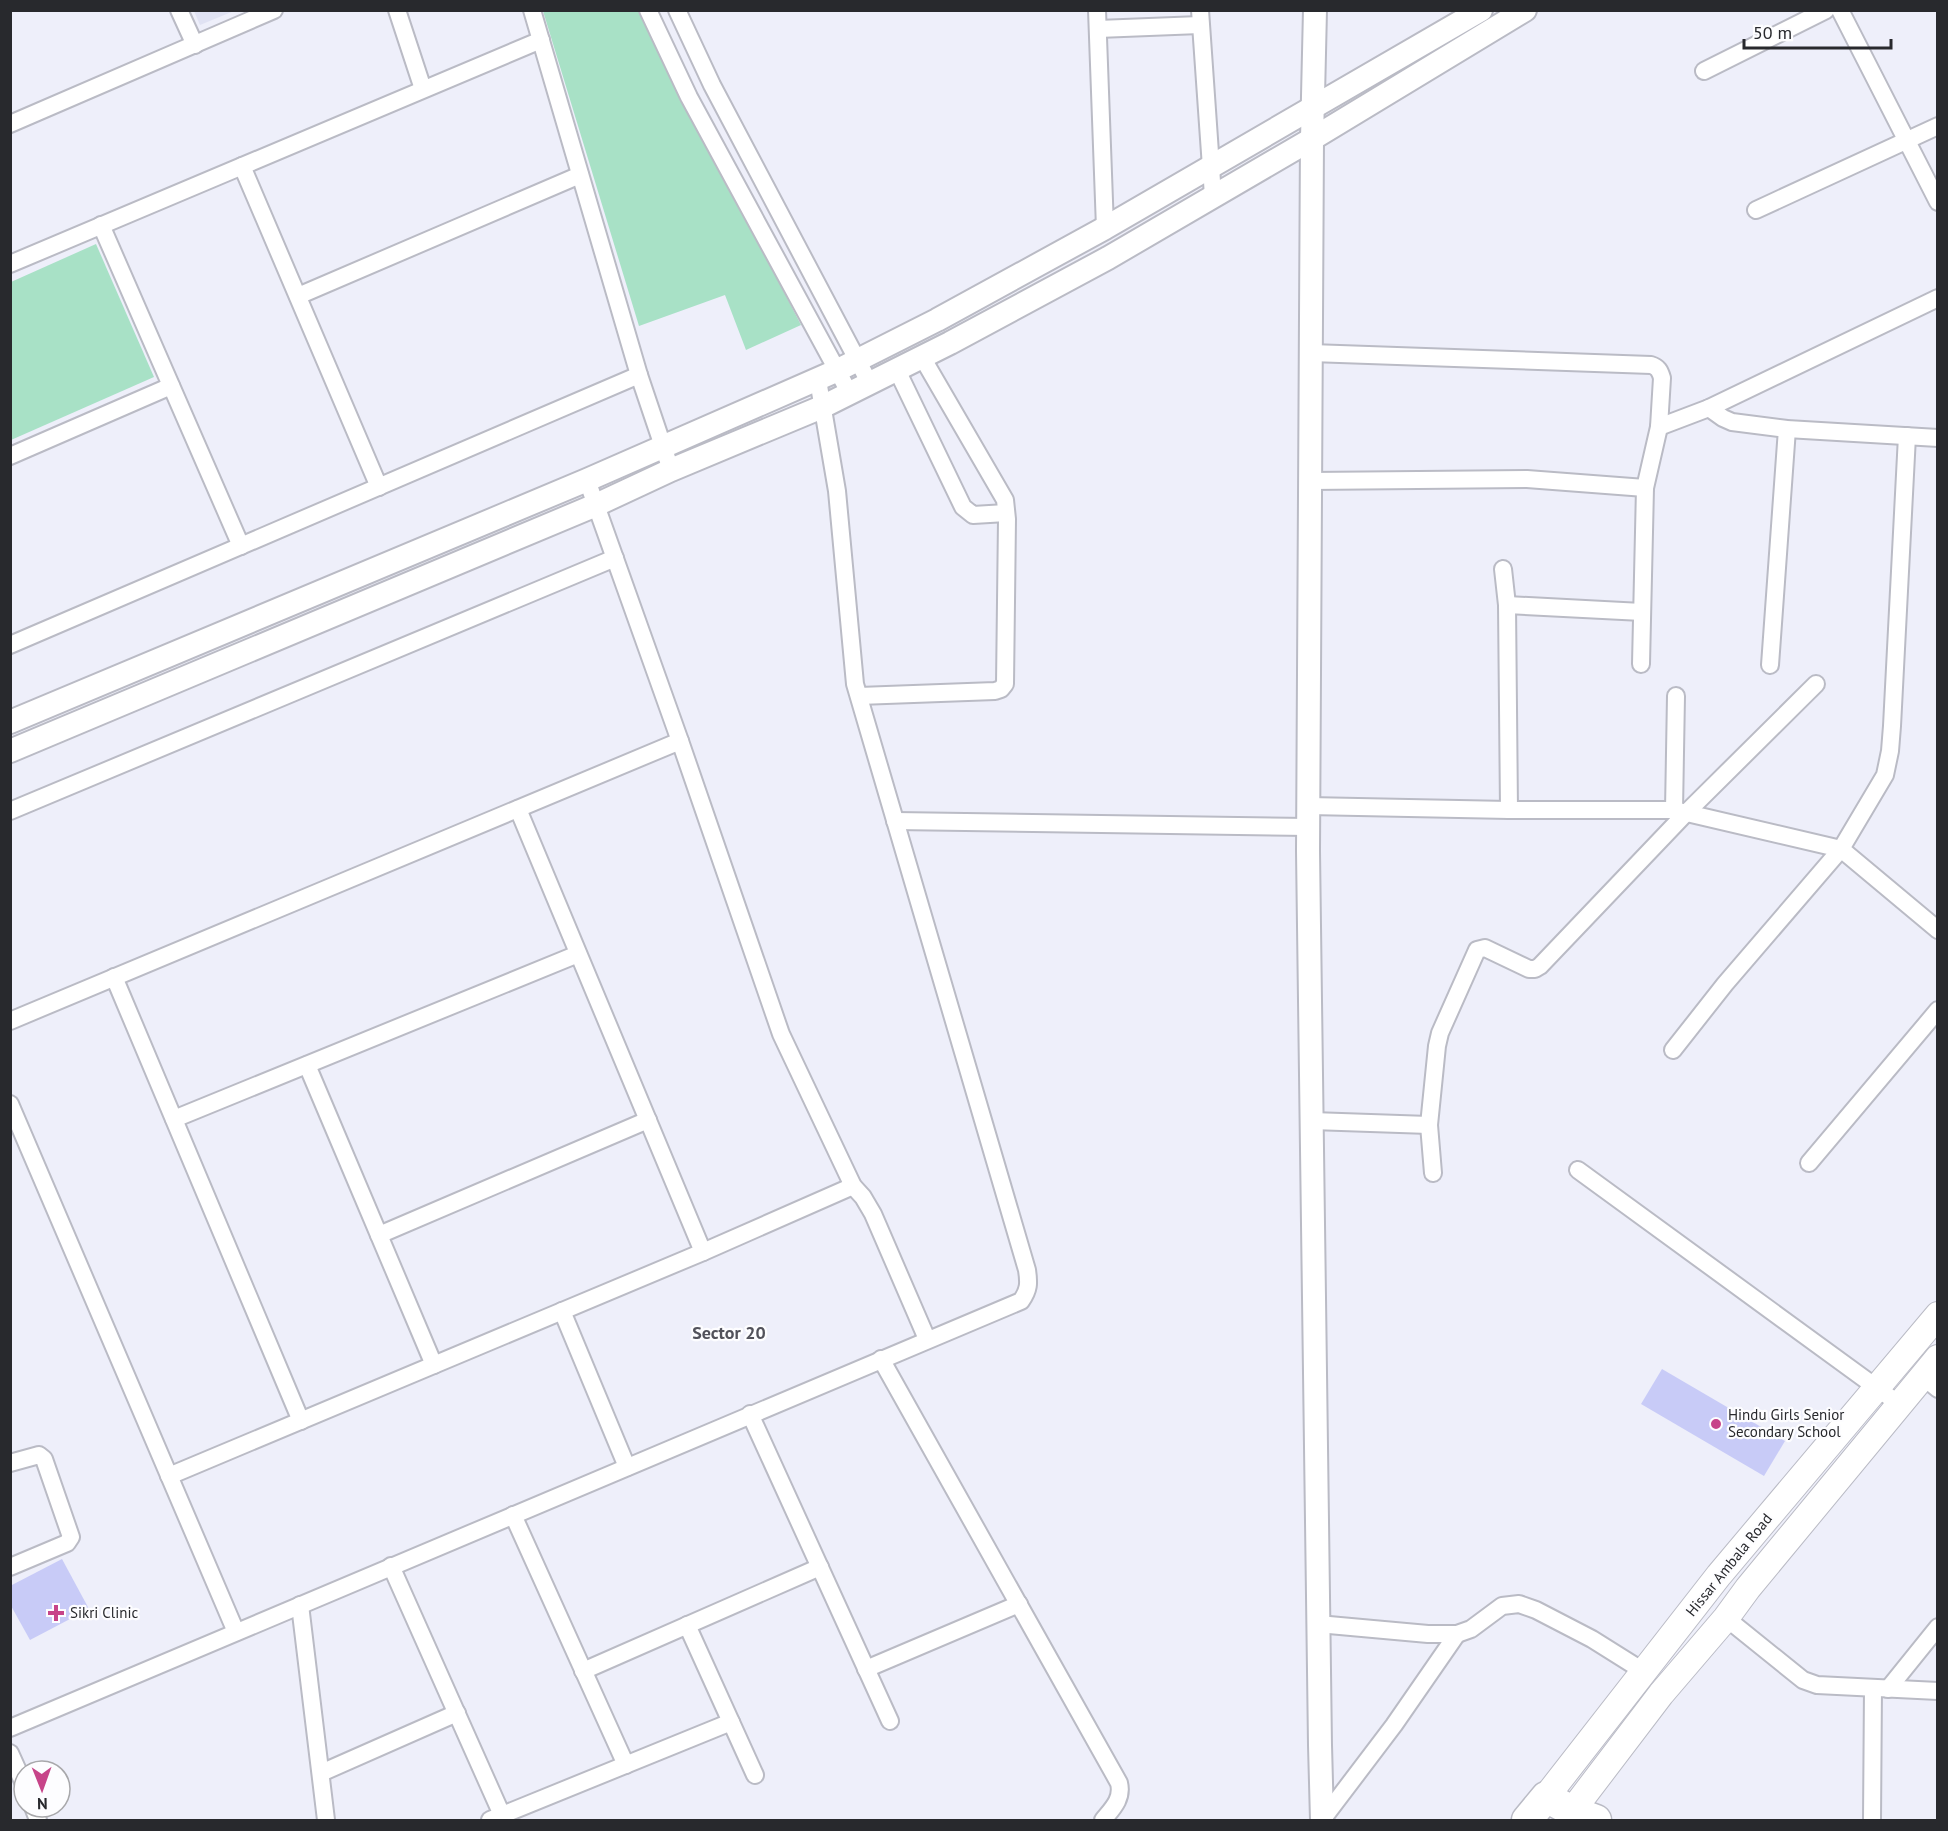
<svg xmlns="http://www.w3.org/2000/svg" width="1948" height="1831" font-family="'PT Sans',sans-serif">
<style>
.built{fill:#e0e2f3}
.green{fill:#a8e1c6}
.building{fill:#c8cbf7}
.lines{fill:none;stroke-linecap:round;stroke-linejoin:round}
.street-casing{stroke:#babbc5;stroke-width:20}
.secondary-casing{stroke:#babbc5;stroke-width:26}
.primary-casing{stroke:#babbc5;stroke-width:28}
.highway-casing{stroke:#babbc5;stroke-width:33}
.street{stroke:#fff;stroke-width:16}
.secondary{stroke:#fff;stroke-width:22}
.primary{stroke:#fff;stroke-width:26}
.highway{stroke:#fff;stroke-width:30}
.poi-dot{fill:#c74489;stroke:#fdfdff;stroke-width:2}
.labels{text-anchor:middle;stroke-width:4.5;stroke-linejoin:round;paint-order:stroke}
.poi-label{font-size:15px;fill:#28292d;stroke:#fdfdff;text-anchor:start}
.street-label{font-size:15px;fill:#28292d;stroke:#fdfdff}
.quarter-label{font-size:18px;font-weight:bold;fill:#52525b;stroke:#fdfdff}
</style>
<rect width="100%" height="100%" fill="#eeeffa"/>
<!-- built -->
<polygon class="built" points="194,11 234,11 200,25"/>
<!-- green -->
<g class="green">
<polygon points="543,11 640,11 801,325 746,350 725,295 639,326"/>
<polygon points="96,244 154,377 11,440 11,282"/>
</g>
<!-- building -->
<g class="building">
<polygon points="1662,1369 1785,1441 1764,1476 1641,1404"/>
<polygon points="62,1559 89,1609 30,1640 10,1604 10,1586"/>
</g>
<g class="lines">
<!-- street casing -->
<g class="street-casing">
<g id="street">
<polyline points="179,10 195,45"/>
<polyline points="397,10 423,89"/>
<polyline points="532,10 639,375 671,470"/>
<polyline points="648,10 689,97 850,394"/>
<polyline points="677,10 712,85 870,384"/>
<polyline points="1097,10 1105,228"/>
<polyline points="1200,10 1213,196"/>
<polyline points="1840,10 1938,202"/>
<polyline points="1098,29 1200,25"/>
<polyline points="1704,71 1826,10"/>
<polyline points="10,124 274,10"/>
<polyline points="242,166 379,487"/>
<polyline points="1756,210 1938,126"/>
<polyline points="101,225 241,546"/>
<polyline points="10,264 541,40"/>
<polyline points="298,296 580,175"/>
<path d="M1311 353 1651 365C1658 367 1660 371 1662 378L1659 427 1645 488 1641 664"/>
<polyline points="897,370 963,507 973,515 1006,513"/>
<polyline points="1709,408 1723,418 1732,422 1787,429 1938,438"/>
<polyline points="1659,427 1709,408 1938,298"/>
<polyline points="10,456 171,386"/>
<polyline points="587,480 680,741 781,1034 853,1186 863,1197 873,1214 927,1339"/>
<polyline points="1310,481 1527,479 1645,488"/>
<polyline points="1503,569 1507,605 1509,810"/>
<polyline points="1507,605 1642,612"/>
<polyline points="10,645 639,375"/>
<polyline points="1770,665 1787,429"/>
<polyline points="859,696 995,691 1001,689 1005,684 1007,519 1005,500 922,357"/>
<polyline points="1308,806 1509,810 1674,810 1841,849 1938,930"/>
<polyline points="518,809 703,1252"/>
<polyline points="1674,810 1676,696"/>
<polyline points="10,811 615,558"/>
<polyline points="895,821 1308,827"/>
<polyline points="114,977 301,1421"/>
<polyline points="10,1021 680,741"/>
<polyline points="1673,1050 1725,984 1841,849 1885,775 1890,751 1892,726 1907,436"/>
<polyline points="307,1065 434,1365"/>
<polyline points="10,1104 236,1632"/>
<polyline points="174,1119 578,954"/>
<polyline points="1312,1121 1429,1125"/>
<polyline points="1809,1163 1938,1010"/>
<polyline points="1578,1170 1899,1404"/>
<polyline points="1433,1173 1429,1125 1437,1046 1440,1033 1477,950 1485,948 1529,969 1535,969 1540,966 1686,813 1816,684"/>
<polyline points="379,1235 648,1120"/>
<polyline points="562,1311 627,1467"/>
<path d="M881 1359 1119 1783C1123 1799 1112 1809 1103 1820"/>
<polyline points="1922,1376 1938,1389"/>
<polyline points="750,1414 890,1721"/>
<polyline points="10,1463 39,1455 44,1459 71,1537 67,1543 10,1567"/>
<polyline points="169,1476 703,1252 853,1186"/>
<polyline points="513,1515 626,1765"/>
<polyline points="391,1566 502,1815"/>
<polyline points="300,1605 326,1820"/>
<polyline points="1726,1618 1803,1680 1817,1685 1938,1691"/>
<polyline points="1318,1624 1428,1634 1457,1634 1471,1629 1502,1606 1519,1604 1536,1610 1592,1639 1643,1671"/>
<polyline points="687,1625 755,1775"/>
<polyline points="866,1669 1019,1604"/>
<polyline points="583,1671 820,1567"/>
<polyline points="1888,1689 1938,1627"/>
<path d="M10 1728 1021 1301C1029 1290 1029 1283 1027 1270L855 684 837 491 818 380"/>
<polyline points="10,1753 24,1784"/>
<polyline points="321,1773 457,1713"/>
<polyline points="33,1807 38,1820"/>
<polyline points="490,1820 731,1722"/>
<polyline points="1322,1820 1394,1725 1457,1634"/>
<polyline points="1872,1820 1873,1688"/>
</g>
</g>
<!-- secondary casing -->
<g class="secondary-casing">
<g id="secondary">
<polyline points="1315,10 1312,139 1308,851 1320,1745 1322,1820"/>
<polyline points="10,722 587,480 836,371 937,320 1105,228 1481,10"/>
<polyline points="10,751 596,505 671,470 822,407 950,343 1108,258 1312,139 1525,10"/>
</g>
</g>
<!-- primary casing -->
<g class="primary-casing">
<g id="primary">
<polyline points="1546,1797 1719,1575 1938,1315"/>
<polyline points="1572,1811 1661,1694 1726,1618 1748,1588 1938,1358"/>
</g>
</g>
<!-- highway casing -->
<g class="highway-casing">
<polyline id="highway" points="1527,1820 1546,1797 1572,1811 1596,1820"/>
</g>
<!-- street -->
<use href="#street" class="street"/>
<!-- secondary -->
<use href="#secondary" class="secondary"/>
<!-- primary -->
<use href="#primary" class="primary"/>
<!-- highway -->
<use href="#highway" class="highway"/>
</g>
<!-- markers -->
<g class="poi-dot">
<circle cx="1716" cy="1424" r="6"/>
<path d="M53 1604h6v6h6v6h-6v6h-6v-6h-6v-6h6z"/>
</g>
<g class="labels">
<!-- poi labels -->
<g class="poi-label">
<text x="1728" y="1420">Hindu Girls Senior<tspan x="1728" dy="17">Secondary School</tspan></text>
<text x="70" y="1618">Sikri Clinic</text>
</g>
<!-- street labels -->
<g class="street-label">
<text transform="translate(1729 1565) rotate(-51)" y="5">Hissar Ambala Road</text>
</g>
<!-- quarter labels -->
<g class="quarter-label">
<text x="729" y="1339">Sector 20</text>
</g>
</g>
<!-- border -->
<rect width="1948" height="1831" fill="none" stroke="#28292d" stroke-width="24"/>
<!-- north arrow -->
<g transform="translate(42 1789) rotate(179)"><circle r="28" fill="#fdfdff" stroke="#a8a8ab" stroke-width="1.5"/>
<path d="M0-4.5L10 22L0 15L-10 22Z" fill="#c74489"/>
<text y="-9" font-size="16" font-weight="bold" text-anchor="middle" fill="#28292d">N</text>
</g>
<!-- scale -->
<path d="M1744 39v9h147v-9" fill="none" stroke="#28292d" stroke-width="3"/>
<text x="1753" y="39" font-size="18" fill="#28292d" stroke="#fdfdff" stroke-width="4.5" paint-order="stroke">50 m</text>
</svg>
